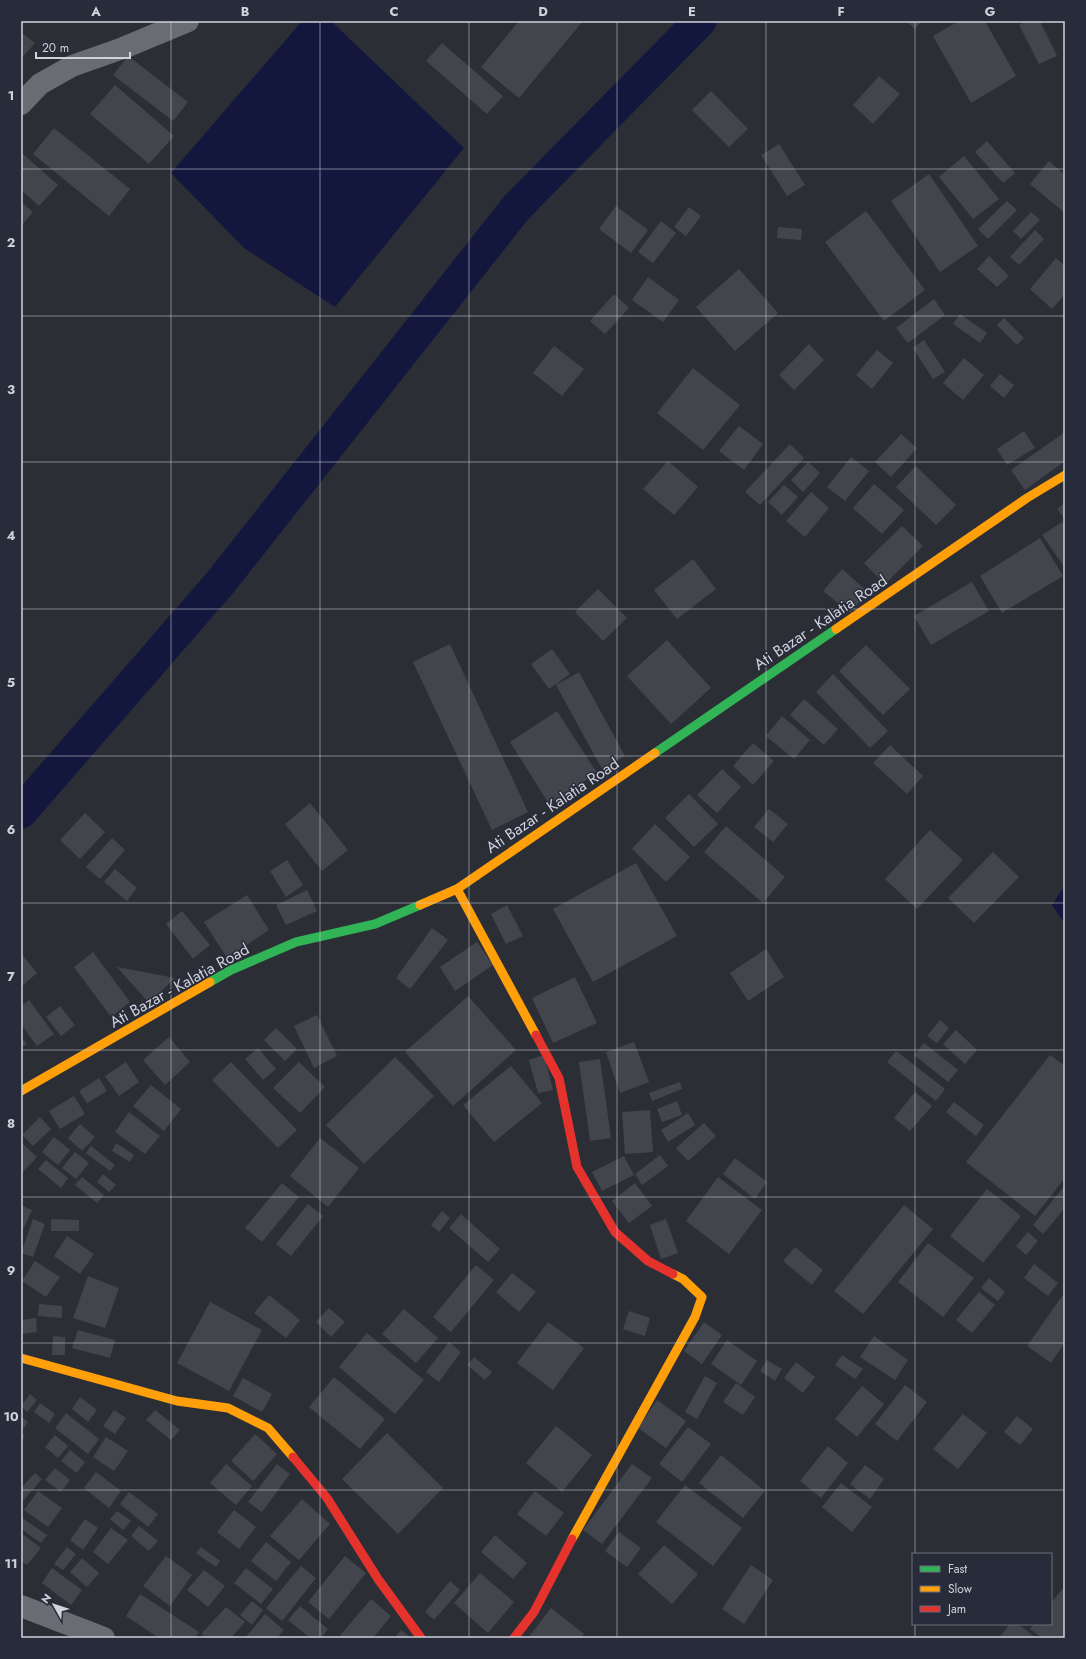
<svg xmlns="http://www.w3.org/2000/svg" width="1086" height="1659" font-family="Jost,sans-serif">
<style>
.water{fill:#13173d}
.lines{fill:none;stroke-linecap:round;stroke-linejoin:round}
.canal{stroke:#13173d;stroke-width:33}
.building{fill:#43454c}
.street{stroke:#6a6c74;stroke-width:22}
.fast{stroke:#30b455;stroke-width:9}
.slow{stroke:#ff9f0a;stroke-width:9}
.jam{stroke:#e5322d;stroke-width:9}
.grid{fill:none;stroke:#cfd2db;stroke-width:1;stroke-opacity:0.55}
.labels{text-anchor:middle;stroke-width:3;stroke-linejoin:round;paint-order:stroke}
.street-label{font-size:16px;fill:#cfd2db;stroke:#282c3a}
.neatline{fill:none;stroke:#cfd2db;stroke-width:1.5}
.grid-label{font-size:13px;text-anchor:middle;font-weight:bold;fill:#cfd2db}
</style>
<rect width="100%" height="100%" fill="#2c2e36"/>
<!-- water -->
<g class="water">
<polygon points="302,21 331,21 464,148 335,307 244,248 171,173"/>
<polygon points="1065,885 1065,924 1052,905"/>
</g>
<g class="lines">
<!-- canal -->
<polyline class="canal" points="21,812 220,583 516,208 700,21"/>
</g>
<!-- building -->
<g class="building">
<polygon points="519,21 583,21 519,98 481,67"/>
<polygon points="906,21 922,21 915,29"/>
<polygon points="959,21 985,21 1016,76 971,103 933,36"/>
<polygon points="1026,21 1040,21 1057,56 1039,64 1019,25"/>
<polygon points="21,32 35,43 21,59"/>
<polygon points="442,43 503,96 487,114 426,61"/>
<polygon points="128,56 188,102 173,121 113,75"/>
<polygon points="879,76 900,94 873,124 853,105"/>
<polygon points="115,85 174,136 149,164 90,114"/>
<polygon points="711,91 748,129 729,147 692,110"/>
<polygon points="54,128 130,189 109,216 33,154"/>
<polygon points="987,141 1015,173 1003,183 975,152"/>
<polygon points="779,144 805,185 787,196 761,155"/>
<polygon points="23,154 58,185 39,206 21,190 21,156"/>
<polygon points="964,156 999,199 973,219 939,177"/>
<polygon points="1049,161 1065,175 1065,213 1030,184"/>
<polygon points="929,174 978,246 940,272 891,201"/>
<polygon points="1007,201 1017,210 988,239 978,229"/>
<polygon points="21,202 33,212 21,226"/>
<polygon points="616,206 648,230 631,253 599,229"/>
<polygon points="689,207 701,216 686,236 674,227"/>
<polygon points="866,211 925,290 884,321 825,242"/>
<polygon points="1031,212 1040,220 1021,239 1013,231"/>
<polygon points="661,221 676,233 653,263 638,252"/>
<polygon points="778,227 802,229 801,240 777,238"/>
<polygon points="1035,230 1044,239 1019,265 1010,257"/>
<polygon points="989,256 1009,276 997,287 977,269"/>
<polygon points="1056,258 1065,266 1065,294 1052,309 1030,289"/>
<polygon points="739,269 778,313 735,351 696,307"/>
<polygon points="648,277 679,300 663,322 632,300"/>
<polygon points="614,294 629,308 605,334 590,321"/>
<polygon points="934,299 945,315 908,343 896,328"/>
<polygon points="960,314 987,333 980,343 953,324"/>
<polygon points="1004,318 1024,338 1017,345 997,325"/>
<polygon points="924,340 945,372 933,379 913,348"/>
<polygon points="809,344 824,360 794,390 779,375"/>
<polygon points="554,346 584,369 562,396 533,373"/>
<polygon points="877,350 893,363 872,389 856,375"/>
<polygon points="964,358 984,375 963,400 943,383"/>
<polygon points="693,368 740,405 703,450 657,413"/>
<polygon points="1000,374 1014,385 1004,398 990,386"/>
<polygon points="739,426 763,444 744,470 719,451"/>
<polygon points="1024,431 1035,448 1007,465 997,449"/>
<polygon points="1065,432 1065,461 1025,490 1011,470"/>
<polygon points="901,434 917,448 891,477 875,462"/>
<polygon points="790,444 804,458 760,505 745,492"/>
<polygon points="851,457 869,471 845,501 827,487"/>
<polygon points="668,461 698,487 674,515 643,489"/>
<polygon points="808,462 820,473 803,492 791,480"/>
<polygon points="916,466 956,505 936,525 896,487"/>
<polygon points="874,484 904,510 882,534 853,508"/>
<polygon points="784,485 798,497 782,515 768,502"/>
<polygon points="811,492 829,508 805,537 786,521"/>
<polygon points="1065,503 1065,519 1057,509"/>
<polygon points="1062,522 1065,527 1065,568 1042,535"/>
<polygon points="902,526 923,546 885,584 864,563"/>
<polygon points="1040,538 1063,576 1002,613 980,576"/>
<polygon points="693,559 716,589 677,619 654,590"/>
<polygon points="842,569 868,592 850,613 823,591"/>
<polygon points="972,582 989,611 931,645 914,616"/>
<polygon points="598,589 627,618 603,641 575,612"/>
<polygon points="667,640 711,688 671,724 627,676"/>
<polygon points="450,644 528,812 492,830 413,662"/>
<polygon points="866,645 910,689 883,715 839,671"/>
<polygon points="552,649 570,674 549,689 531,664"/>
<polygon points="579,672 625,756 602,769 556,685"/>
<polygon points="833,674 888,731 870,748 816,692"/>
<polygon points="804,699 838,729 824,745 790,715"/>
<polygon points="557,711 597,773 549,804 510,742"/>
<polygon points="782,716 810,740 794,759 766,736"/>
<polygon points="753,743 774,761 753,785 733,766"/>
<polygon points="890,745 923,776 907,794 873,763"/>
<polygon points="722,769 741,787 717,813 697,795"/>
<polygon points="689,794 718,824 694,847 665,818"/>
<polygon points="310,803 348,850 322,871 285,824"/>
<polygon points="769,809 788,824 773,842 754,827"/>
<polygon points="85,813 105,832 80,859 60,840"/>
<polygon points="655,824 690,857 666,882 632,849"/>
<polygon points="726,826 785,877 763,903 704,852"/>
<polygon points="930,830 963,860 917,909 885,879"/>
<polygon points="112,838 125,850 100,879 86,867"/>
<polygon points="993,852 1019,877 974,923 948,898"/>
<polygon points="287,860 303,885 286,897 270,871"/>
<polygon points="636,863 677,936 593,982 553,909"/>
<polygon points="115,869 137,888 127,901 104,882"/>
<polygon points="307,890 317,911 286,925 276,905"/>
<polygon points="247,895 269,930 227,958 204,922"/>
<polygon points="507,905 523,936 506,944 491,914"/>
<polygon points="182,911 210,945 193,959 166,924"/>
<polygon points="432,928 448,940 410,989 396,978"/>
<polygon points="477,942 493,965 455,991 440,967"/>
<polygon points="766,949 784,977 748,1001 730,973"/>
<polygon points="93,952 130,1002 111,1017 74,967"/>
<polygon points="21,953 37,973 21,987"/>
<polygon points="117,967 175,978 149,1003"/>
<polygon points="575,977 597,1023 553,1043 532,998"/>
<polygon points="468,996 516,1050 453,1106 405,1052"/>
<polygon points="29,1000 54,1034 37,1046 21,1024 21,1006"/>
<polygon points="60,1006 75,1025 61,1036 46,1017"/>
<polygon points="317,1015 337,1056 314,1068 294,1026"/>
<polygon points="940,1020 949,1028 937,1043 927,1036"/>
<polygon points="276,1028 297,1049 285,1061 264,1040"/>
<polygon points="956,1030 977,1050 965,1064 943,1044"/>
<polygon points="21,1037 27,1044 21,1048"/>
<polygon points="169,1037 190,1062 165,1085 143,1060"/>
<polygon points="634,1042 649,1082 620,1093 606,1052"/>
<polygon points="924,1043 958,1070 948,1082 914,1055"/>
<polygon points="258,1048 276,1069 263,1080 245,1059"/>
<polygon points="896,1051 945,1089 936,1101 887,1062"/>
<polygon points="544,1055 553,1090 538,1093 529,1060"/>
<polygon points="1050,1055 1065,1066 1065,1178 1035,1216 966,1162"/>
<polygon points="395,1057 434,1096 364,1164 326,1125"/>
<polygon points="600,1059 611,1138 590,1141 579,1062"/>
<polygon points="126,1062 139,1082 119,1096 105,1076"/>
<polygon points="231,1062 297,1130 278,1148 212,1080"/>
<polygon points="299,1062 325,1087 300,1113 273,1088"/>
<polygon points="511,1066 542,1103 494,1142 463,1105"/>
<polygon points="99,1078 107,1091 87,1103 79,1091"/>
<polygon points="680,1082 682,1089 652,1101 649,1093"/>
<polygon points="151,1085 181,1109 164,1131 133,1106"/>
<polygon points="915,1092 932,1106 910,1131 894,1118"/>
<polygon points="74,1096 85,1114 60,1129 49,1111"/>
<polygon points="677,1101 682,1115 662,1122 657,1109"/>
<polygon points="954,1102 984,1125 976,1136 946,1112"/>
<polygon points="650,1110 653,1152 625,1154 622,1112"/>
<polygon points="129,1112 160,1136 145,1154 115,1132"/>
<polygon points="688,1113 695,1125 668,1142 661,1130"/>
<polygon points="40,1117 51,1129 33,1146 22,1135"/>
<polygon points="704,1123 716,1136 688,1161 676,1148"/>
<polygon points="80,1124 95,1137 82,1151 68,1138"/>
<polygon points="54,1137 70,1150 58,1165 42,1152"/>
<polygon points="320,1138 359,1168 328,1207 290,1176"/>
<polygon points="21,1142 37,1157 21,1174"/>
<polygon points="116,1143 134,1155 130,1162 112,1151"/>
<polygon points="91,1146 115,1165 110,1171 86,1153"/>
<polygon points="75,1152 89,1163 76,1179 62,1168"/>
<polygon points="660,1155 668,1166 642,1185 635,1174"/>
<polygon points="624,1156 634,1175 602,1191 592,1172"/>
<polygon points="735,1158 767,1182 755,1199 723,1174"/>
<polygon points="46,1160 68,1178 61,1188 38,1169"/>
<polygon points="103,1174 116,1185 109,1192 97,1182"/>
<polygon points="82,1177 104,1195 97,1203 75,1185"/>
<polygon points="718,1177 762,1210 729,1254 686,1221"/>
<polygon points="282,1183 299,1197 262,1242 245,1228"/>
<polygon points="635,1183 652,1206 629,1223 612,1201"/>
<polygon points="1065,1185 1065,1208 1043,1234 1033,1225"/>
<polygon points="987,1189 1021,1216 983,1263 950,1236"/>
<polygon points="308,1204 323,1216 291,1256 276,1244"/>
<polygon points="21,1205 32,1210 21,1234"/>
<polygon points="904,1205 933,1229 863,1314 834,1291"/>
<polygon points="442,1211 450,1218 439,1232 431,1225"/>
<polygon points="461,1214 500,1249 488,1262 449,1228"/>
<polygon points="33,1219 45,1224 33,1257 21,1253"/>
<polygon points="51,1219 79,1220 79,1231 51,1231"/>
<polygon points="666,1219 678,1253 661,1259 650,1225"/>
<polygon points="1028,1232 1038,1241 1026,1255 1016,1246"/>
<polygon points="67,1236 94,1254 80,1274 54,1256"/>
<polygon points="928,1243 974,1278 943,1317 898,1282"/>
<polygon points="795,1247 823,1270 812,1285 783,1261"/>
<polygon points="35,1261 60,1277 46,1297 22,1281"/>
<polygon points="1034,1264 1058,1283 1048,1296 1024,1278"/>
<polygon points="476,1265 494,1280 451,1332 433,1317"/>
<polygon points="512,1273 536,1292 519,1312 496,1292"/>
<polygon points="88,1276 119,1288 105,1328 73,1318"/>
<polygon points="989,1278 1005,1292 998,1301 981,1288"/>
<polygon points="979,1292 995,1305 972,1333 956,1320"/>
<polygon points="1065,1292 1065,1342 1051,1363 1027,1346"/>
<polygon points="269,1295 300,1320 286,1338 254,1313"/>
<polygon points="210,1302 262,1330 229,1391 177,1363"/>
<polygon points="39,1304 62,1306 62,1318 38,1316"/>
<polygon points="329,1308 345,1322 331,1337 316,1322"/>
<polygon points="404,1309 438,1338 416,1363 382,1334"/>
<polygon points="629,1311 650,1318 645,1336 623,1329"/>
<polygon points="36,1318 37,1332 21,1334 21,1320"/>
<polygon points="548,1322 584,1348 553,1390 517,1363"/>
<polygon points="704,1322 722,1335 702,1364 684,1351"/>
<polygon points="78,1330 115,1340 110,1358 72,1348"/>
<polygon points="367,1333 424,1380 395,1414 339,1367"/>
<polygon points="53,1336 65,1337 65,1355 52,1355"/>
<polygon points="874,1336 908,1360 895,1380 860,1357"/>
<polygon points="727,1340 757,1361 741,1385 711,1364"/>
<polygon points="449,1342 461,1352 439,1382 426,1372"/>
<polygon points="842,1355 863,1369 855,1379 835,1365"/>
<polygon points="474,1357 492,1372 485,1380 467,1365"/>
<polygon points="767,1360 782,1369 775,1381 760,1371"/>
<polygon points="796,1362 815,1377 803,1393 784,1378"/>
<polygon points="705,1376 717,1383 697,1419 685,1412"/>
<polygon points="334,1377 385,1419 360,1449 309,1407"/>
<polygon points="243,1378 272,1394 262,1412 233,1396"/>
<polygon points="736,1383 755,1397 743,1415 723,1402"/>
<polygon points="905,1385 927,1402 897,1441 875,1424"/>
<polygon points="862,1386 884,1404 857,1437 835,1419"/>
<polygon points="30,1394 37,1400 27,1412 21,1406"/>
<polygon points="80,1397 97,1410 88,1422 72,1409"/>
<polygon points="657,1400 686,1421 666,1448 638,1428"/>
<polygon points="40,1403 55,1414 49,1423 34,1412"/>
<polygon points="114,1410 126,1418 115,1434 103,1426"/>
<polygon points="155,1410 180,1430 171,1440 146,1420"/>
<polygon points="66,1413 99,1439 88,1454 55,1428"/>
<polygon points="963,1414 987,1433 958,1469 933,1449"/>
<polygon points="21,1416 28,1422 23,1429 21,1428"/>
<polygon points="1017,1416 1033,1429 1020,1445 1004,1432"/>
<polygon points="556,1426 592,1455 562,1492 526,1463"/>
<polygon points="688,1427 711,1444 682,1482 659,1464"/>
<polygon points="21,1433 25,1436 21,1442"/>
<polygon points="387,1433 443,1488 398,1534 342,1479"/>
<polygon points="255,1434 277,1454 253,1481 231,1461"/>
<polygon points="55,1435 68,1446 58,1458 45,1447"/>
<polygon points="106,1437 128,1451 114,1471 93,1457"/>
<polygon points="828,1446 848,1463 821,1498 800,1481"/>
<polygon points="70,1450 85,1462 77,1473 61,1461"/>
<polygon points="721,1455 765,1491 743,1518 699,1483"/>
<polygon points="226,1464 252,1486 236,1505 210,1483"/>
<polygon points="277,1464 290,1474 262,1512 248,1502"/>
<polygon points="632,1464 652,1478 602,1544 583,1530"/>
<polygon points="865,1465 884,1479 870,1499 850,1484"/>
<polygon points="55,1468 70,1480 61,1492 45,1480"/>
<polygon points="96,1472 121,1491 109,1508 84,1488"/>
<polygon points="35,1473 42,1479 21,1503 21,1488"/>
<polygon points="841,1483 872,1507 852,1532 822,1507"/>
<polygon points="685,1485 742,1528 713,1566 656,1522"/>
<polygon points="38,1491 62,1508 48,1527 24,1510"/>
<polygon points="535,1491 564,1513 546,1536 517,1514"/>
<polygon points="129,1492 158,1514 148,1527 120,1504"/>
<polygon points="302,1499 330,1524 299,1560 270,1536"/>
<polygon points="234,1510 256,1527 239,1549 217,1532"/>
<polygon points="117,1511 131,1521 123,1530 110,1519"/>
<polygon points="21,1517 47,1535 41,1543 21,1529"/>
<polygon points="85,1519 98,1528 83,1550 70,1540"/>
<polygon points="139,1526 158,1541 149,1551 131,1536"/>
<polygon points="111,1528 128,1540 108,1564 93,1552"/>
<polygon points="619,1532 641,1548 627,1567 605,1551"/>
<polygon points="21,1533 41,1548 27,1565 21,1561"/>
<polygon points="495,1535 527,1563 513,1579 481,1552"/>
<polygon points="266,1542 291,1562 276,1581 251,1561"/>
<polygon points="664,1545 698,1574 672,1604 638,1574"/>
<polygon points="67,1547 76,1554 63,1570 54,1564"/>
<polygon points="201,1547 220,1561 216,1567 196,1553"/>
<polygon points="166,1556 192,1575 170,1606 143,1586"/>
<polygon points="345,1556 366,1573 329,1619 308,1602"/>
<polygon points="82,1558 99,1573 87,1587 70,1572"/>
<polygon points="751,1565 773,1580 744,1624 722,1609"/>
<polygon points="301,1566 316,1578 282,1621 266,1608"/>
<polygon points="52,1568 82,1590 71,1605 42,1583"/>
<polygon points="246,1568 273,1589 261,1604 234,1583"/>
<polygon points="204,1570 225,1586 208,1607 187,1590"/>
<polygon points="480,1573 514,1602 488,1633 454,1603"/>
<polygon points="450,1581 460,1590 434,1620 425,1612"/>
<polygon points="1065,1586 1065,1638 1042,1638 1030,1629 1034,1624 1051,1624 1051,1603"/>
<polygon points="140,1594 199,1632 195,1638 159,1638 126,1616"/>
<polygon points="371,1599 391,1616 373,1638 338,1638"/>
<polygon points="252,1601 263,1610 252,1625 240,1615"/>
<polygon points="300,1606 328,1629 321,1638 310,1638 288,1620"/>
<polygon points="226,1607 245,1622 231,1638 206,1638 201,1634"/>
<polygon points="551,1608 584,1634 581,1638 528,1638"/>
<polygon points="265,1614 284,1630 277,1638 245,1638"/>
<polygon points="1010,1624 1018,1624 1036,1638 999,1638"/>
<polygon points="401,1630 411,1638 394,1638"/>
</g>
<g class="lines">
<!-- street -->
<g class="street">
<polyline points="21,104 40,84 72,66 123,48 188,21"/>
<polyline points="21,1606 104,1638"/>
</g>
<!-- fast -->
<g class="fast">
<polyline points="655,753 836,629"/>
<polyline points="210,982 231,970 296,942 375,924 420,905"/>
</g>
<!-- slow -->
<g class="slow">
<polyline points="836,629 1027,498 1065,475"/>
<polyline points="457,889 536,1035"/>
<polyline points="420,905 457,889 655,753"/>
<polyline points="21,1091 210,982"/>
<polyline points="21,1358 177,1401 228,1408 268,1428 293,1457"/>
<polyline points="572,1539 695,1317 702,1297 683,1279 673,1274"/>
</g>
<!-- jam -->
<g class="jam">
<polyline points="536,1035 559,1078 577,1167 615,1232 648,1261 673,1274"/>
<polyline points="293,1457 327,1498 378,1579 421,1638"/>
<polyline points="514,1638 534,1612 572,1539"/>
</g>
</g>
<!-- grid -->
<path class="grid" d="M171 21V1638M320 21V1638M469 21V1638M617 21V1638M766 21V1638M915 21V1554M21 169H1065M21 316H1065M21 462H1065M21 609H1065M21 756H1065M21 903H1065M21 1050H1065M21 1197H1065M21 1343H1065M21 1490H1065M915 1624V1638"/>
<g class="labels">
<!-- street labels -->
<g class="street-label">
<text transform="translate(820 622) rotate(-34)" y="6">Ati Bazar - Kalatia Road</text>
<text transform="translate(552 805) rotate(-34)" y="6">Ati Bazar - Kalatia Road</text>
<text transform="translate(179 985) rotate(-29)" y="6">Ati Bazar - Kalatia Road</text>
</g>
</g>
<!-- border -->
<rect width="1086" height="1659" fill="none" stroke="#282c3a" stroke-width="44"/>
<!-- legend -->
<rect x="912" y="1553" width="140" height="72" fill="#282c3a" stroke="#6b6e7a"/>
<rect x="920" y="1566" width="20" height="6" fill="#30b455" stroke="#6b6e7a"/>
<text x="948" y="1573" font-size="12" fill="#cfd2db">Fast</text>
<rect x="920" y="1586" width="20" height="6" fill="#ff9f0a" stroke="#6b6e7a"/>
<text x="948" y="1593" font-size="12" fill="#cfd2db">Slow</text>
<rect x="920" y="1606" width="20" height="6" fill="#e5322d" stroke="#6b6e7a"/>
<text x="948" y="1613" font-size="12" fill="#cfd2db">Jam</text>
<!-- north arrow -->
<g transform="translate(54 1605) rotate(309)" stroke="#282c3a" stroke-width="3" paint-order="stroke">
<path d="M0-3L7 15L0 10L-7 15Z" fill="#cfd2db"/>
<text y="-6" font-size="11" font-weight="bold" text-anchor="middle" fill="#cfd2db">N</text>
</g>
<!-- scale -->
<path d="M36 52v6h94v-6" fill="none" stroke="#cfd2db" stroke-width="2"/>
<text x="42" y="52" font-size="12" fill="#cfd2db" stroke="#282c3a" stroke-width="3" paint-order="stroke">20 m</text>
<rect x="22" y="22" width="1042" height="1615" class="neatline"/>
<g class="grid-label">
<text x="96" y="16">A</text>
<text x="245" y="16">B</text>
<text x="394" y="16">C</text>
<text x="543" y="16">D</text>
<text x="692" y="16">E</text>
<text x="841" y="16">F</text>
<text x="990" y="16">G</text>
<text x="11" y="100">1</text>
<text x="11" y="247">2</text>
<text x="11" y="394">3</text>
<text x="11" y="540">4</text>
<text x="11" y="687">5</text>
<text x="11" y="834">6</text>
<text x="11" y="981">7</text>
<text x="11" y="1128">8</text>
<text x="11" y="1275">9</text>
<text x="11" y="1421">10</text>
<text x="11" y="1568">11</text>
</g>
</svg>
